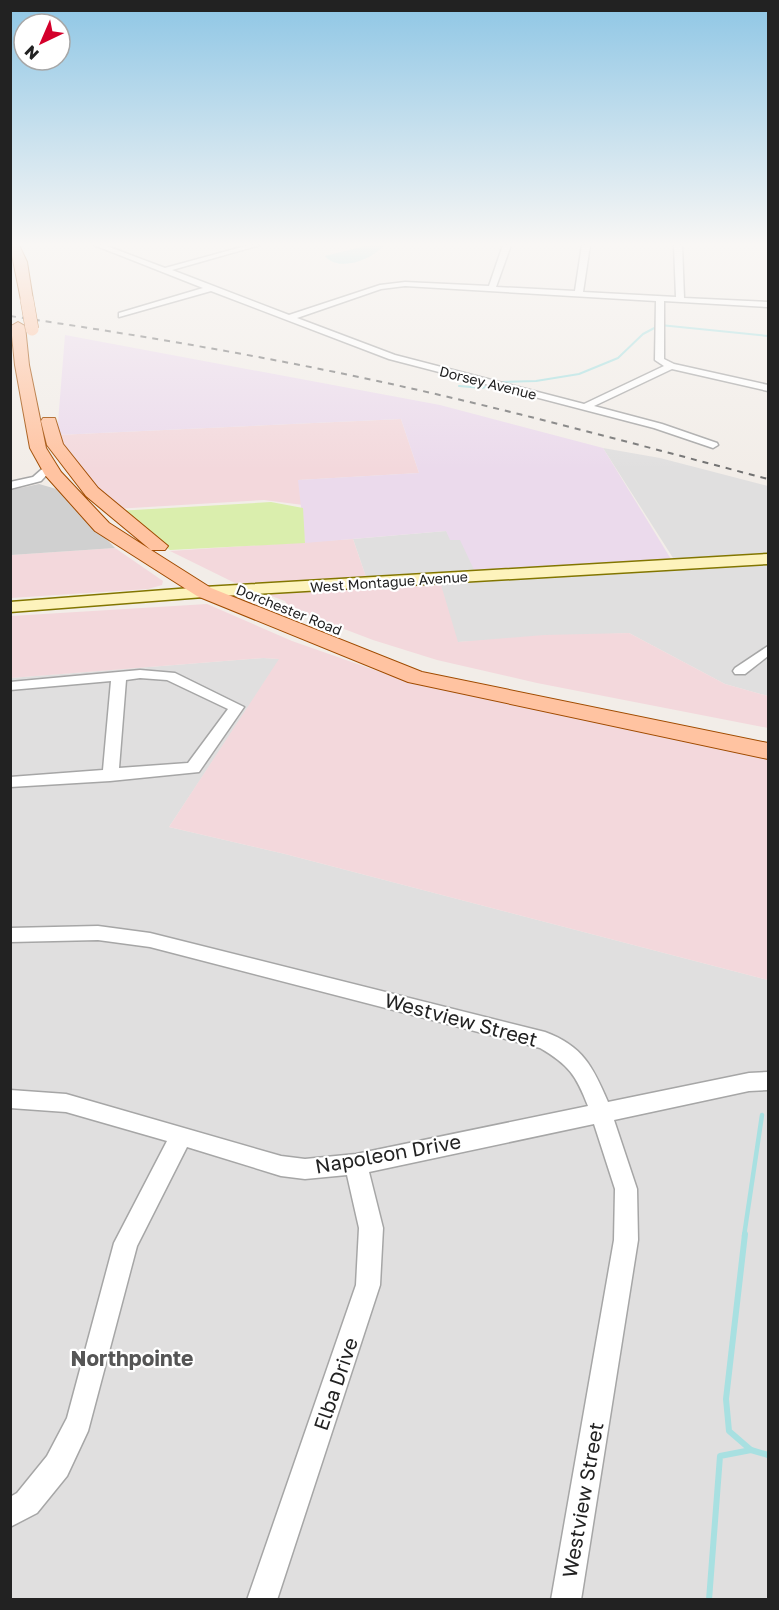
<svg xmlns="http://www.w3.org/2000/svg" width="779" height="1610" font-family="'Golos Text',sans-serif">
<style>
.residential{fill:#e0dfdf}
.commercial{fill:#f3d8dc}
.industrial{fill:#ebdaec}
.religious{fill:#d0d0d0}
.grass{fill:#daeead}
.water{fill:#a8e0e1}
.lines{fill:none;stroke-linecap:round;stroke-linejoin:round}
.stream-far2{stroke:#a8e0e1;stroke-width:2}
.stream-far1{stroke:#a8e0e1;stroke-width:4.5}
.stream{stroke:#a8e0e1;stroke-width:6}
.street-casing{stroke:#a6a6a6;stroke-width:3}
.secondary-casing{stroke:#827600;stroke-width:3}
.primary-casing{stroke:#a04b00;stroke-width:2}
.street{fill:#fff;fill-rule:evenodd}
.secondary{fill:#fdf3bc;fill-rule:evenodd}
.primary{fill:#ffc3a1;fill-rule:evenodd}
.rail{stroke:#707070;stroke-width:2;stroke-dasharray:6 6;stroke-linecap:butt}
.primary-bridge-casing{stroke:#a04b00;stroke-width:14;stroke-linecap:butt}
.primary-bridge{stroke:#ffc3a1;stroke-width:13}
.labels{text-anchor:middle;stroke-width:4.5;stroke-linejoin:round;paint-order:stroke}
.far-street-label{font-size:14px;fill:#222;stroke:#fff}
.near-street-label{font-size:20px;fill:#222;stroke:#fff}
.near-neighbourhood-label{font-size:21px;font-weight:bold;fill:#555;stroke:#fff}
</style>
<rect width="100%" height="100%" fill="#f2ede8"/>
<!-- residential -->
<g class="residential">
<polygon points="603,448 660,458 768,486 768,696 725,684 629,633 458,642 368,583 353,539 446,531 460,539 675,561"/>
<polygon points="263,658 280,659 169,827 285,854 768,980 768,1599 11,1600 11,678"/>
</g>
<!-- commercial -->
<g class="commercial">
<polygon points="401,419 419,473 299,480 303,505 264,500 115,509 74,464 57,435"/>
<polygon points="353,539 368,583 439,578 458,642 544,635 629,633 725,684 768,696 768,728 537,683 437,660 373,640 289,608 285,601 235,583 170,551"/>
<polygon points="115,548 163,581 162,585 148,589 11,598 11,555"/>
<polygon points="207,604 292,641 386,674 462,694 768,757 768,980 285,854 169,827 279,659 263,658 11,678 11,616"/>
</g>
<!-- industrial -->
<polygon class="industrial" points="65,335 440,405 603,448 674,564 477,576 460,540 450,540 446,531 305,543 298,480 419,473 401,419 57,435"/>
<!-- religious -->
<polygon class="religious" points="39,484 60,490 115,548 11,555 11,490"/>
<!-- grass -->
<polygon class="grass" points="271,502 303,508 305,543 170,550 117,511"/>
<!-- water -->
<path class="water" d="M369 245H384C373 259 339 273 325 256Z"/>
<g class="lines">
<!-- stream-far2 -->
<polyline class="stream-far2" points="459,386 482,388 502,382 536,381 579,374 618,358 643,334 660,325 768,336"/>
<!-- stream-far1 -->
<polyline class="stream-far1" points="744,1236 762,1115"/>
<!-- stream -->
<g class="stream">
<polyline points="745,1234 726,1399 729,1431 751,1450 768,1455"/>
<polyline points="709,1600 720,1456 751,1450"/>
</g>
<!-- street casing -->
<g class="street-casing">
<g id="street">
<path d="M94 245H104L165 268 249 245H260L172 270 289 315 380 285 405 282 489 286 503 245H511L496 287 575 291 582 245H590L583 292 676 297 674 245H682L684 298 768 302V307L664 301V359L674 364 768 385V391L672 369 594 406 662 424 717 443 718 445 713 448 654 428 389 359 211 291 119 317V313L203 288ZM405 286 656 301 655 360 664 366 584 404 395 355 297 318 381 289Z"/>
<polygon points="49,463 55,466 41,481 10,489 10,482 33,477"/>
<polygon points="768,646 768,656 745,674 735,674 733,671 735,668"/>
<path d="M140 670 175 673 244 707 199 772 110 781 10 787V777L103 770 111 681 10 690V682ZM140 678 167 680 228 709 188 763 119 768 126 680Z"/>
<path d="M98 926 150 933 545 1032C583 1046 593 1067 608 1102L749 1073 768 1072V1090L749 1091 614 1120 637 1189 638 1240 581 1600H551L614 1240 615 1189 594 1124 369 1172 383 1228 380 1285 277 1600H247L356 1285 359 1228 347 1175 305 1179 281 1176 187 1147 137 1246 88 1431 67 1476 37 1513 10 1527V1497L17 1493 47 1456 67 1418 114 1243 167 1141 66 1112 10 1108V1090L66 1094 281 1156 305 1159 356 1154 588 1106C576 1075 569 1065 540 1048L150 947 98 940 10 942V928Z"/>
</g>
</g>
<!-- secondary casing -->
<g class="secondary-casing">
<polygon id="secondary" points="768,554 768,564 204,597 10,612 10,602 204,587"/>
</g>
<!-- primary casing -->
<g class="primary-casing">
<g id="primary">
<polygon points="10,245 19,245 27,262 33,300 32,303 27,304 21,300"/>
<polygon points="18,322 25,326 29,365 46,448 61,472 109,523 151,550 86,496 47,445 41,421 43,418 55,418 63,444 98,488 168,546 165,550 151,550 211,588 422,672 768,743 768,759 408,682 197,596 95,531 45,475 30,448 15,365 11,326"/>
</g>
</g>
<!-- street -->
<use href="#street" class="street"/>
<!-- secondary -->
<use href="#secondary" class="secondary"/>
<!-- primary -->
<use href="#primary" class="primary"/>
<!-- rail -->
<path class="rail" d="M10 316C125 333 240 352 354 376 493 405 631 443 768 479"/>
<!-- primary-bridge casing -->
<g class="primary-bridge-casing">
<polyline id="primary-bridge" points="27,300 32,329"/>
</g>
<!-- primary-bridge -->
<use href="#primary-bridge" class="primary-bridge"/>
</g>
<!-- sky -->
<linearGradient id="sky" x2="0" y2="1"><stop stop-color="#8ec6e5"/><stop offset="0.52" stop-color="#f9f7f5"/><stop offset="1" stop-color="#f9f7f5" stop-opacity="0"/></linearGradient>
<rect width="779" height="470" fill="url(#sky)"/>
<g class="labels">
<!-- far-street labels -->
<g class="far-street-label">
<text transform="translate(488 383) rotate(14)" y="5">Dorsey Avenue</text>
<text transform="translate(389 582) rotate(-4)" y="5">West Montague Avenue</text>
<text transform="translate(289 610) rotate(22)" y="5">Dorchester Road</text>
</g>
<!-- near-street labels -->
<g class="near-street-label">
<text transform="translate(461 1020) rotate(15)" y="7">Westview Street</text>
<text transform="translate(388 1154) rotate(-10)" y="7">Napoleon Drive</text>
<text transform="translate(336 1384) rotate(-71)" y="7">Elba Drive</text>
<text transform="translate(583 1500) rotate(-80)" y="7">Westview Street</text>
</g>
<!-- near-neighbourhood labels -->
<g class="near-neighbourhood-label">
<text x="132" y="1366">Northpointe</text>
</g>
</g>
<!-- border -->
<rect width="779" height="1610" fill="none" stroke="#222222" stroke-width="24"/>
<!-- north arrow -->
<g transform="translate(42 42) rotate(224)"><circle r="28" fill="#ffffff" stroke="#a7a7a7" stroke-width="1.5"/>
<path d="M0-4.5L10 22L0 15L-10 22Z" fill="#d4002b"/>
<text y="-9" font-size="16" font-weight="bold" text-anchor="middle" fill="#222222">N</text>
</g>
</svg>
